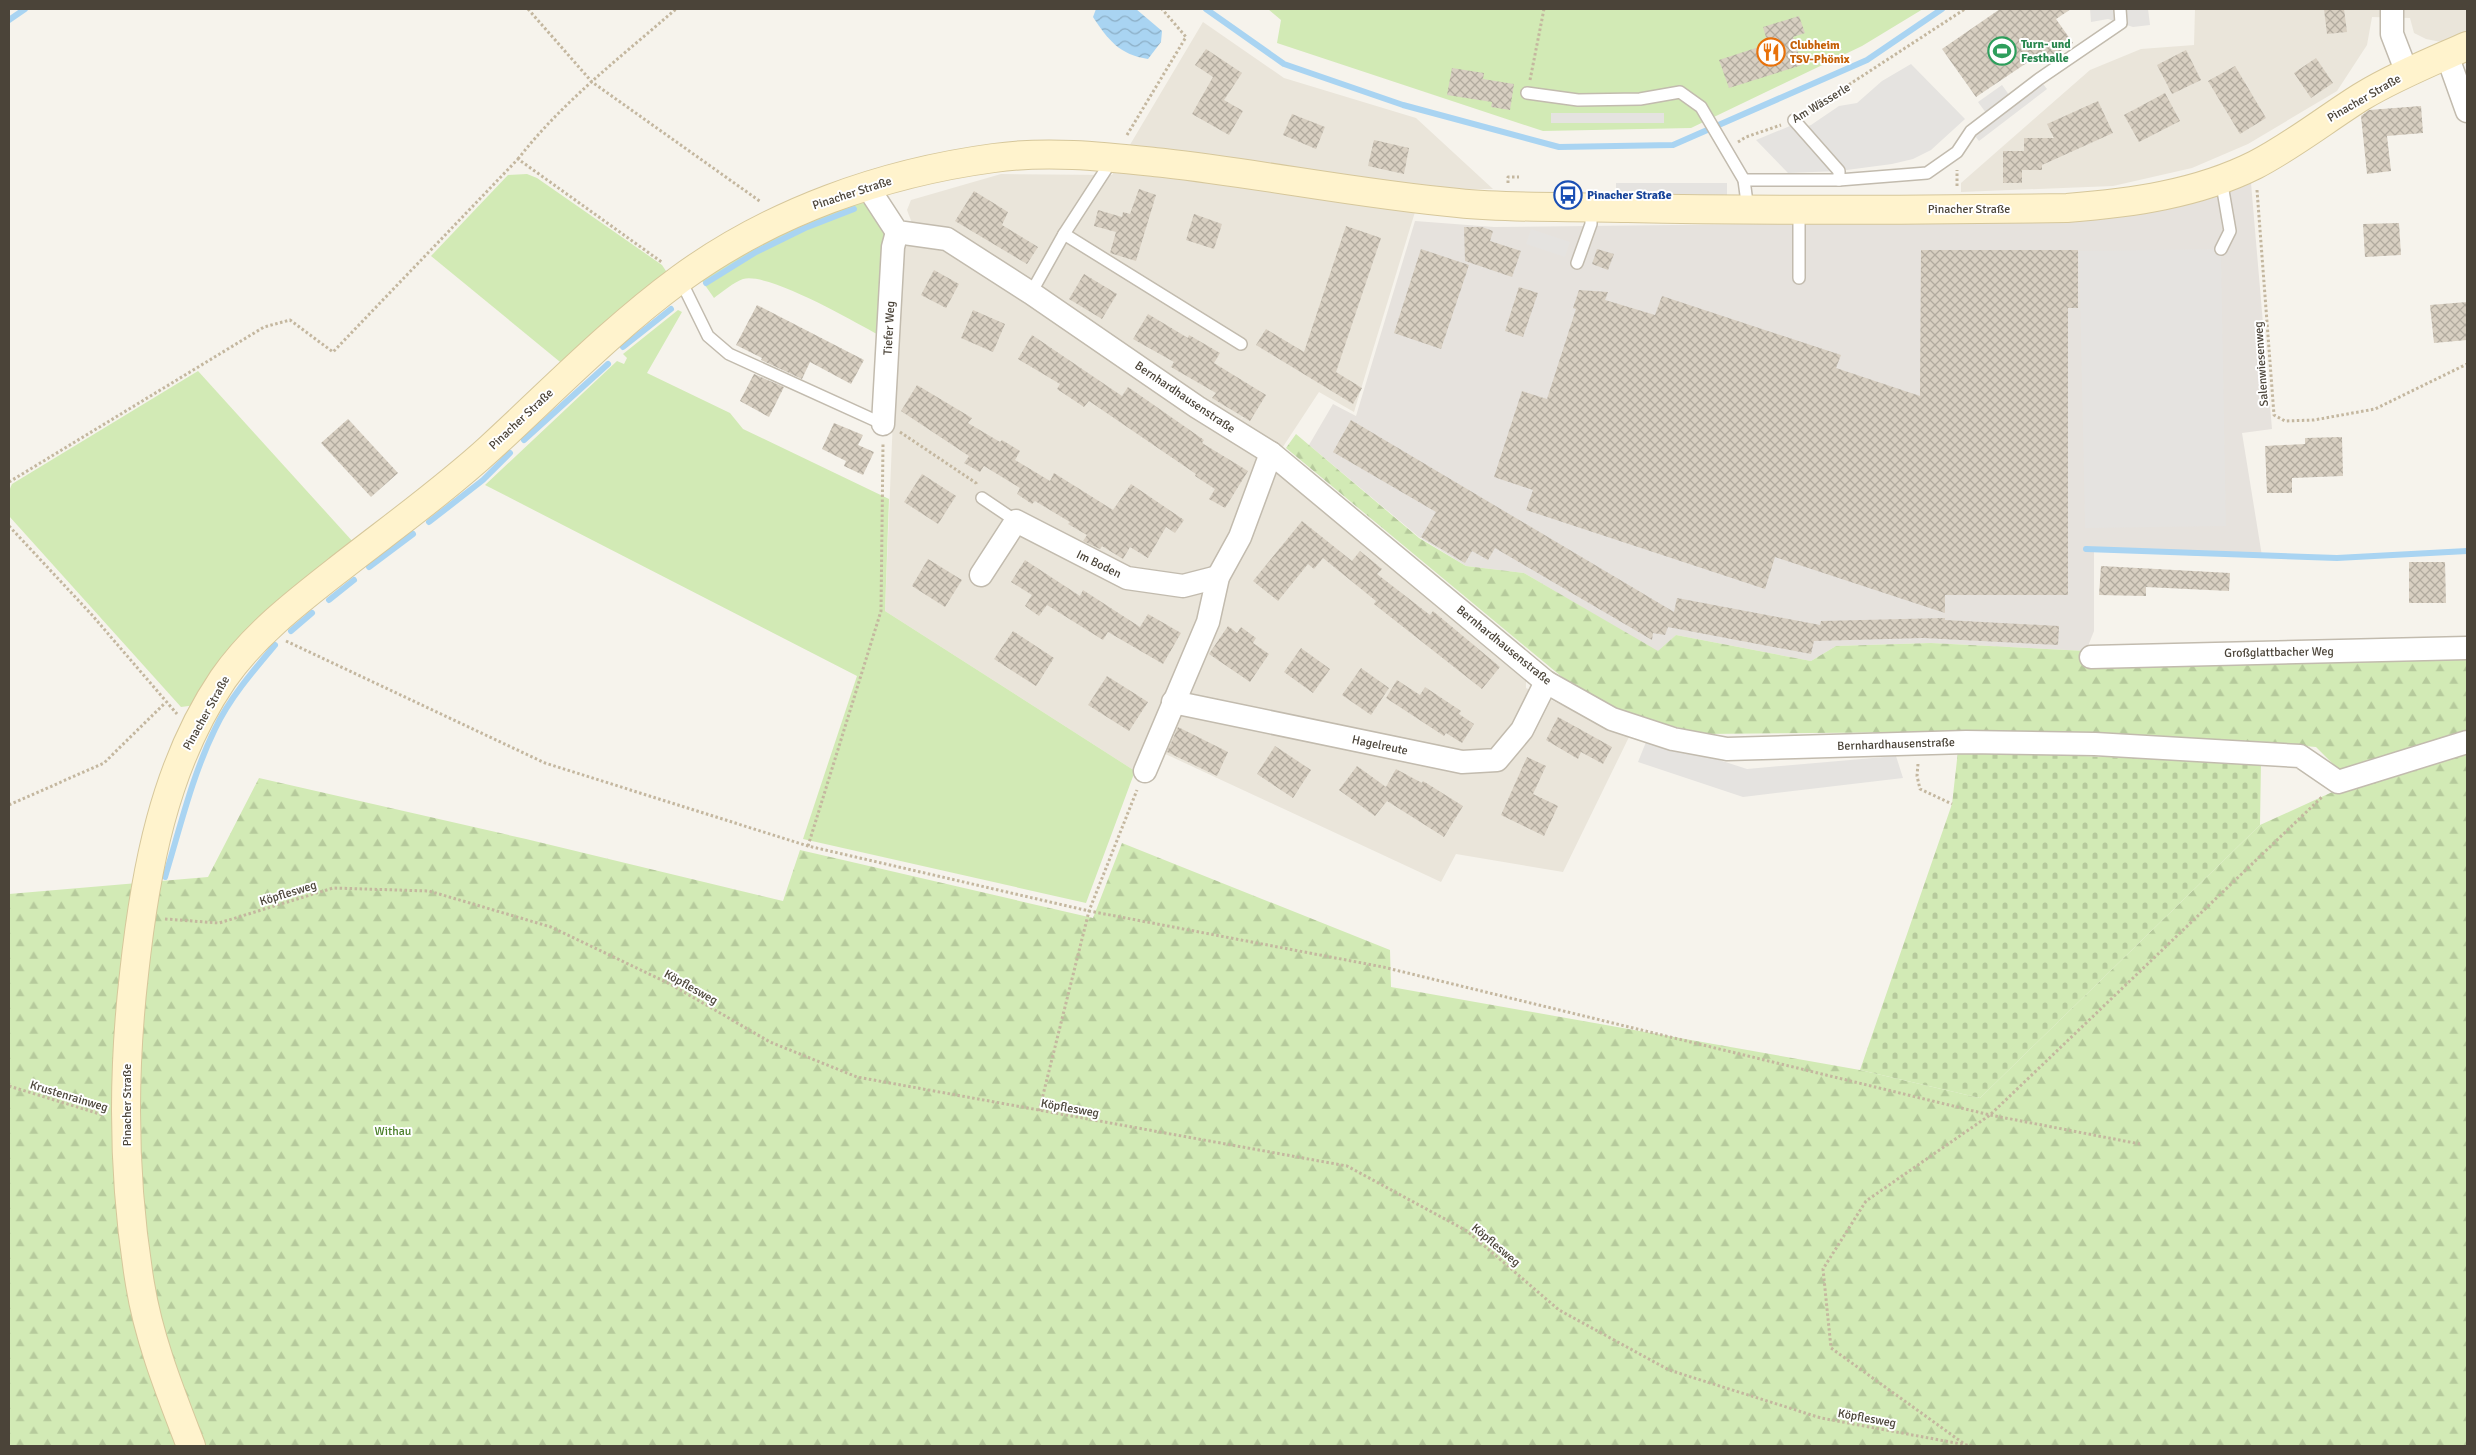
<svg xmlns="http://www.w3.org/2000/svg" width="2476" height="1455" font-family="Signika,sans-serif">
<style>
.residential{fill:#eae5da}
.industrial{fill:#e6e2dd}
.grass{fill:#d2eab5}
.forest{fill:url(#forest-firs)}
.cemetery{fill:url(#cemetery-stones)}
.parking{fill:#e5e3e0}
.water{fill:url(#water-waves)}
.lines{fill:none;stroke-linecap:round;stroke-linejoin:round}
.stream{stroke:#a9d4f2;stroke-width:6}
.building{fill:url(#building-cross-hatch)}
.lane-casing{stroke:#c2bbae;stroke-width:14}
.street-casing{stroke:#c2bbae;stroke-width:25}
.secondary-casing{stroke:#d6c79b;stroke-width:30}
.path{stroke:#c4b79f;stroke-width:3;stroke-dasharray:2.5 2.5;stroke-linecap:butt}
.lane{stroke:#fff;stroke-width:11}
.street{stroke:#fff;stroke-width:22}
.secondary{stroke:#fff3cd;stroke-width:28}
.labels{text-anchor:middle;stroke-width:4;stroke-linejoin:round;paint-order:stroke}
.leisure-label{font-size:12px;font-weight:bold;fill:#27864d;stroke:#fff;text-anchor:start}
.food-label{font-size:12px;font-weight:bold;fill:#c56008;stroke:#fff;text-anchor:start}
.street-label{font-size:12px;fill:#4b4439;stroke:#fff}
.transit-label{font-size:12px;font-weight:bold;fill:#164399;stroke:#fff;text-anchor:start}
.park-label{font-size:12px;fill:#4a7f2a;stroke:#fff}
</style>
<defs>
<pattern id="forest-firs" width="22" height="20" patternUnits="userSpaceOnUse" patternTransform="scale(1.25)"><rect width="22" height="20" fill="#d2eab5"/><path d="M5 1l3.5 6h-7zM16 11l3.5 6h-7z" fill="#b6ca9c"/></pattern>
<pattern id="cemetery-stones" width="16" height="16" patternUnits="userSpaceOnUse" patternTransform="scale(1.25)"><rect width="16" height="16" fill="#d2eab5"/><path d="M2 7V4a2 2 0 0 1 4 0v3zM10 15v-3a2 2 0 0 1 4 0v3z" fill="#b6ca9c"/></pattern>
<pattern id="water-waves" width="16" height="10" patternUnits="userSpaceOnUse" patternTransform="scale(1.25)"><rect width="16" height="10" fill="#a9d4f2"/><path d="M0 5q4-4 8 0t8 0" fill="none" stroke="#8caec5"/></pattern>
<pattern id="building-cross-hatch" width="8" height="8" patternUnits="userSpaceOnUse" patternTransform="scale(1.25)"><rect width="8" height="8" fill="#d8cfc1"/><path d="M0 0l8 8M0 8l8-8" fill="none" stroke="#b1aa9e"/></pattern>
</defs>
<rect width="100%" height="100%" fill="#f6f3ec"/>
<!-- residential -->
<g class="residential">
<polygon points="2195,9 2467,9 2467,31 2441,42 2426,39 2414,33 2410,18 2372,17 2367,45 2337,91 2248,144 2192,168 2113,186 1961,192 1961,183 2090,70 2141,49 2194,45"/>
<polygon points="1203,22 1284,78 1416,118 1493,189 1422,189 1354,412 1319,392 1273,462 1526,672 1526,688 1629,737 1563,872 1456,854 1441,882 1146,745 1135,771 885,611 900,249 907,242 918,239 907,210 911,200 1001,174 1112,175"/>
</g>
<!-- industrial -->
<polygon class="industrial" points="2251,183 2272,429 2242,433 2262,556 2198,556 2094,547 2094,631 2086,651 1931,643 1836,646 1811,661 1676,635 1658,652 1524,573 1466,566 1419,537 1309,445 1333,404 1356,416 1415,221 1494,227 2009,221 2167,209"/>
<!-- grass -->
<g class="grass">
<polygon points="1268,9 1923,9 1862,46 1691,128 1543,131 1277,43 1281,20"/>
<polygon points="527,174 537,178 662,265 668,274 565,366 431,256 508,175"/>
<path d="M856 201 872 206 888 238 879 335C853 321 769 272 743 279 734 282 722 292 714 298L700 278 753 246Z"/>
<polygon points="678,310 682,312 647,373 730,413 743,429 889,499 885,611 1135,771 1086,903 803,839 857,676 485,485 617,361 624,364 627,358 623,354"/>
<polygon points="198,371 354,543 196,705 181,707 9,516 9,491 12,484"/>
</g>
<!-- forest -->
<polygon class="forest" points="1296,434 1419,538 1466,566 1524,573 1658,651 1676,635 1811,661 1836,646 1931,643 2086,651 2467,657 2467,1446 9,1446 9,894 208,877 259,778 526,839 783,901 800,850 1093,918 1122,843 1390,950 1391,987 1860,1070 1980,1098 2260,825 2352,783 2316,747 2257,742 1939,732 1704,734 1610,710 1568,682 1286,448"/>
<!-- cemetery -->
<polygon class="cemetery" points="1958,751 2261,763 2260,825 1980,1098 1860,1070 1952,804"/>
<!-- parking -->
<g class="parking">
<polygon points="2090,9 2148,9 2150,25 2133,27 2108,19 2091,22"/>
<polygon points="1911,64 1965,119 1931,150 1913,159 1892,164 1839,171 1788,173 1756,140 1790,126 1801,128 1811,125 1839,106 1857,103 1882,81"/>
<polygon points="2039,79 2047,89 1979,141 1971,131 1989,117 1978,102 2002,85 2012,99"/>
<rect x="1551" y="113" width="113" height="10"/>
<polygon points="1616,183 1727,183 1727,198 1616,197"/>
<polygon points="1531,229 1570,242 1565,257 1526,244"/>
<polygon points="2221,249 2226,526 2085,528 2079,251"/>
<polygon points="1648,737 1747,769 1896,756 1903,778 1743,797 1638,762"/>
</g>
<!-- water -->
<path class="water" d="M1096 9H1136L1162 31 1161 42 1148 59C1120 55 1108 40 1093 17Z"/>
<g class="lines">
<!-- stream -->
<g class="stream">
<polyline points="1206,9 1284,64 1403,105 1559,147 1673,145 1867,60 1942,9"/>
<polyline points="9,20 25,9"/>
<polyline points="706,283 756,252 805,228 854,209"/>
<polyline points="623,347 671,309"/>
<polyline points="524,440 608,364"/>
<polyline points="429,522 483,480 510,453"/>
<polyline points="2086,549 2337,558 2467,551"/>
<polyline points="369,567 413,534"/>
<polyline points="329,600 354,580"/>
<polyline points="291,631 312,613"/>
<path d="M165 877C180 828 192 776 215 729 229 699 253 671 275 645"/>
</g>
</g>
<!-- building -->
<g class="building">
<polygon points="2000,9 2071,9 2056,19 2073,43 2045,61 2040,54 1976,97 1942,49"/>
<polygon points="2324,9 2344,9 2347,32 2327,34"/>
<polygon points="1799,16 1805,33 1793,37 1802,65 1729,88 1719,60 1768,44 1763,27"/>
<polygon points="1206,49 1242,73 1224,100 1243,111 1229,135 1192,114 1213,77 1195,65"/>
<polygon points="2186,50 2201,80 2172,94 2157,65"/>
<polygon points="2316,58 2333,83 2311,98 2294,73"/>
<polygon points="2235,66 2266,118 2240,134 2208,81"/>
<polygon points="1452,68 1484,73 1483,79 1514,84 1510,110 1491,107 1492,102 1447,95"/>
<polygon points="2165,93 2180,121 2139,142 2124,115"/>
<polygon points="2098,101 2113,133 2042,165 2042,170 2022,170 2022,183 2003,183 2003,151 2024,151 2024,138 2054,138 2047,124"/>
<polygon points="2421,106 2423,133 2387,136 2391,171 2367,174 2361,116 2369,110"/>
<polygon points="1292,114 1325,127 1316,149 1283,135"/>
<polygon points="1374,140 1409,148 1404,174 1368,166"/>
<polygon points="1139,189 1156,195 1136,261 1110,253 1116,232 1094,226 1098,210 1122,217 1123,212 1130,214"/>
<polygon points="974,191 1008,212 1002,225 1038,247 1027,264 955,221"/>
<polygon points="1194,214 1222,224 1214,249 1186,240"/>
<polygon points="2399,223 2401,255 2365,257 2363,224"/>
<polygon points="1346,226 1381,238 1336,372 1362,388 1353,404 1256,345 1266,329 1304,352"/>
<polygon points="1464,227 1482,227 1493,231 1490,241 1521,251 1512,277 1465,261"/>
<polygon points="1421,249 1469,265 1441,349 1394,333"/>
<polygon points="1597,249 1614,254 1608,270 1592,264"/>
<polygon points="1921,250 2078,250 2078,308 2068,308 2068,595 1945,595 1945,613 1775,557 1765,589 1526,510 1533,490 1494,477 1522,391 1547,399 1576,309 1573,308 1579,290 1608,292 1605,300 1655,315 1662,296 1841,355 1836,368 1920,396"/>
<polygon points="934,270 959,284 946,308 921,295"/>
<polygon points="1084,274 1117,294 1102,319 1069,299"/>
<polygon points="1519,287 1538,293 1523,337 1505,331"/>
<polygon points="2467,302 2467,340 2434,343 2430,305"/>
<polygon points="757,305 864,360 851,384 810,362 802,379 761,360 762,358 736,345"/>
<polygon points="973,310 1005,324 993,352 961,338"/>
<polygon points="1148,314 1188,338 1189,335 1220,353 1214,363 1266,395 1250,421 1212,398 1216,393 1171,367 1174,362 1133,339"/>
<polygon points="1032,335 1122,396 1128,387 1204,440 1202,443 1248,471 1225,508 1209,499 1215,489 1195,476 1196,474 1089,401 1084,407 1057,389 1060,384 1018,359"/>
<polygon points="754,374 784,387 769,417 740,401"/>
<polygon points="917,385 972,418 968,423 1000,442 1002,440 1020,451 1015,460 1050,481 1054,473 1113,510 1131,484 1184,520 1175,533 1166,527 1148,558 1130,547 1123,559 1102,546 1100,549 1083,541 1087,535 1068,524 1070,522 1035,501 1032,504 1017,494 1020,488 984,466 980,472 964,463 969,456 901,411"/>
<polygon points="348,419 398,473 371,497 321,443"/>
<polygon points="1351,420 1674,612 1677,598 1820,625 1821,621 1945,618 1945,620 2059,626 2058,645 1924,638 1814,641 1811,654 1668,627 1665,635 1653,633 1652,640 1495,548 1488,560 1472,551 1465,563 1421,537 1436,512 1333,452"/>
<polygon points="834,423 863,435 858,445 874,452 863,475 844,466 846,461 822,449"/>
<polygon points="2342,437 2343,476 2292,478 2292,493 2267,493 2265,446 2305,444 2305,438"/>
<polygon points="922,474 956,496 938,524 904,502"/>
<polygon points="1302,521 1352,561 1360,551 1382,569 1377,574 1430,615 1433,611 1500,667 1482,689 1374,604 1376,601 1323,558 1314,569 1308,564 1278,601 1253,581"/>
<polygon points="928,559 962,580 945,607 912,586"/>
<polygon points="1025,560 1080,596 1083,590 1140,627 1148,614 1181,633 1163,664 1108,632 1103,640 1047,605 1039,616 1025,606 1032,595 1011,582"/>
<polygon points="2409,562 2445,562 2446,603 2409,603"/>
<polygon points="2101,566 2230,573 2229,591 2146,587 2146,596 2099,595"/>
<polygon points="1228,626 1237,633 1241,627 1256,638 1253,643 1269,654 1250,682 1209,654"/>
<polygon points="1013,631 1054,658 1036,686 994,659"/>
<polygon points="1301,648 1330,669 1313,693 1284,672"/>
<polygon points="1361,668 1389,688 1371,715 1342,695"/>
<polygon points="1107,676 1148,702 1129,731 1088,705"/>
<polygon points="1397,680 1420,695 1425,687 1461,711 1459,714 1474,724 1462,743 1446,733 1444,736 1386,698"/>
<polygon points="1558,717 1612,747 1603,764 1581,752 1578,759 1546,740"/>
<polygon points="1178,727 1228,752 1217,776 1167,752"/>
<polygon points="1275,746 1311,770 1293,798 1257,774"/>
<polygon points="1527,757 1546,766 1533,794 1558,806 1544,836 1501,815"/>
<polygon points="1357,766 1386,787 1396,769 1422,783 1423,781 1463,806 1444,837 1387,801 1375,816 1339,790"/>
</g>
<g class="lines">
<!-- lane casing -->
<g class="lane-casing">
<g id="lane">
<polyline points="1527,93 1578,100 1640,99 1680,92 1701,107 1744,180 1748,210"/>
<polyline points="1794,120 1839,171 1839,180"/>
<polyline points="1744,180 1839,180 1927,173 1957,152 1971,131 2039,79 2121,23 2120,9"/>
<polyline points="1799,210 1799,278"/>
<polyline points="1064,234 1241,344"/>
<polyline points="2221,249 2230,231 2221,179"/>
<polyline points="1577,263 1591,224 1591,207"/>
<polyline points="680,279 708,336 729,354 883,424"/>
<polyline points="1031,293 1064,234 1112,160"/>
<polyline points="982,498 1016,521"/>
</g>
</g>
<!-- street casing -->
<g class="street-casing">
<g id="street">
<polyline points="2392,9 2392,34 2407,73"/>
<polyline points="2447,55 2467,111"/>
<polyline points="867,186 897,232 947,239 1031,293 1197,407 1271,453 1546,682 1612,719 1673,739 1727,749 1966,742 2095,744 2300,756 2338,782 2467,742"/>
<polyline points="883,424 893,247 897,232"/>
<polyline points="981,575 1016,521 1127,578 1183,586 1218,577"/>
<polyline points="2091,657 2467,648"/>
<polyline points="1173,702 1462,762 1497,760 1522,730 1546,682"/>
<polyline points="1145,771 1208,622 1218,577 1240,537 1271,453"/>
</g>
</g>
<!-- secondary casing -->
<g class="secondary-casing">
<path id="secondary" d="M191 1446C171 1394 149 1340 140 1284 123 1181 122 1078 134 974 145 872 164 766 223 679 253 636 294 604 335 572 387 531 442 492 490 448 552 391 612 329 680 279 772 212 882 173 994 158 1051 150 1107 157 1164 163 1262 174 1359 194 1458 203 1514 209 1572 206 1628 208 1774 211 1921 210 2067 208 2131 203 2197 194 2255 165 2292 146 2326 119 2361 97 2394 77 2431 62 2467 46"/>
</g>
<!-- path -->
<g class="path">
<polyline points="528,9 592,82 761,202"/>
<polyline points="1530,80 1544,9"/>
<polyline points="1807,112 1965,9"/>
<polyline points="1127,135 1186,37 1162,9"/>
<polyline points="1738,142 1746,137 1781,125"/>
<path d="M518 159C562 102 622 56 676 9"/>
<polyline points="1508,183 1508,177 1519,177"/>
<polyline points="1957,186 1957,170"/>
<polyline points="2257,190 2274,415 2285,421 2314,420 2375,409 2467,364"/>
<polyline points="900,432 976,483 977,486"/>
<polyline points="9,482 264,327 290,320 333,352 518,159 663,263"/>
<polyline points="9,526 92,615 177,714"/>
<polyline points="286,641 545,763 808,846 1089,911 1383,967 1990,1115 2140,1144"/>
<polyline points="1918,764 1917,776 1920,789 1952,804"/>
<polyline points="9,805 104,763 165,703"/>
<polyline points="808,846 881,611 883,444"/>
<polyline points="165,919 219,923 333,888 429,891 551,927 670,984 770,1042 857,1077 1347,1166 1467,1231 1559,1310 1669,1370 1821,1418 1972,1446"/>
<polyline points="9,1086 103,1115"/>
<polyline points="1039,1111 1089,911 1137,790"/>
<polyline points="1963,1443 1831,1348 1823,1269 1866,1201 1990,1115 2323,796"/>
</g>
<!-- lane -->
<use href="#lane" class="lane"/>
<!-- street -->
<use href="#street" class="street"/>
<!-- secondary -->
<use href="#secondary" class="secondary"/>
</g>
<!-- icons -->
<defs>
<g id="stadium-ring" transform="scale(1.4375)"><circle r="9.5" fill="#fff" stroke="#2e9e5b" stroke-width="1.5"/><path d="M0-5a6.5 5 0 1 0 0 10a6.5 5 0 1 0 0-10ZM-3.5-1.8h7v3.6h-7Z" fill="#2e9e5b"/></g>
<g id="restaurant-ring" transform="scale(1.4375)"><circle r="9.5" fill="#fff" stroke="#e8710a" stroke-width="1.5"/><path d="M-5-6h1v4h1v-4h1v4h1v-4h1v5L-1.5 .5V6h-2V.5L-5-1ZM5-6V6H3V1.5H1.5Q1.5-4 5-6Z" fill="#e8710a"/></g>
<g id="bus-ring" transform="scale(1.4375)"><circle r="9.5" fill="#fff" stroke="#1a4fb4" stroke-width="1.5"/><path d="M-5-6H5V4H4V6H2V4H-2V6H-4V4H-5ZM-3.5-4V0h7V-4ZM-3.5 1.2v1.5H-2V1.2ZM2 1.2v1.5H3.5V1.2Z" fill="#1a4fb4"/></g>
</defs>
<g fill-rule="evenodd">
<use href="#stadium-ring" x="2002" y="51"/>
<use href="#restaurant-ring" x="1771" y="52"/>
<use href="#bus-ring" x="1568" y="195"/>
</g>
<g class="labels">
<!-- leisure labels -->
<g class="leisure-label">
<text x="2021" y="48">Turn- und<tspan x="2021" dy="14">Festhalle</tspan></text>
</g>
<!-- food labels -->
<g class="food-label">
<text x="1790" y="49">Clubheim<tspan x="1790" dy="14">TSV-Phönix</tspan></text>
</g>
<!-- street labels -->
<g class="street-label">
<text transform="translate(2364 98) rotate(-30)" y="4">Pinacher Straße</text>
<text transform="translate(1821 103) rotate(-31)" y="4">Am Wässerle</text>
<text transform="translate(852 193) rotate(-18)" y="4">Pinacher Straße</text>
<text x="1969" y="213">Pinacher Straße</text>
<text transform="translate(889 328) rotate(-87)" y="4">Tiefer Weg</text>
<text transform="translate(2261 364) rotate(-94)" y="4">Salenwiesenweg</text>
<text transform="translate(1185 397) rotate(34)" y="4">Bernhardhausenstraße</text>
<text transform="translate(521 419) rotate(-43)" y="4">Pinacher Straße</text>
<text transform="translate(1099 564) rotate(26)" y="4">Im Boden</text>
<text transform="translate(1504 645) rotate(39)" y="4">Bernhardhausenstraße</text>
<text transform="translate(2279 652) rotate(-1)" y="4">Großglattbacher Weg</text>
<text transform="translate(206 713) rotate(-61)" y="4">Pinacher Straße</text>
<text transform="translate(1896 744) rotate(-2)" y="4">Bernhardhausenstraße</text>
<text transform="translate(1380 745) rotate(12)" y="4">Hagelreute</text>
<text transform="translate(288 893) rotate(-17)" y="4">Köpflesweg</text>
<text transform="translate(691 987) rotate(29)" y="4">Köpflesweg</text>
<text transform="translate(69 1096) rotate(17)" y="4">Krustenrainweg</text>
<text transform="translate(127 1105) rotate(-90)" y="4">Pinacher Straße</text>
<text transform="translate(1070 1108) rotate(10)" y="4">Köpflesweg</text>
<text transform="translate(1496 1245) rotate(40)" y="4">Köpflesweg</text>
<text transform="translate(1867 1418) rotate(10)" y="4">Köpflesweg</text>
</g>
<!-- transit labels -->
<g class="transit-label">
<text x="1587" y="199">Pinacher Straße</text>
</g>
<!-- park labels -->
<g class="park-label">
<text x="393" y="1135">Withau</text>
</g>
</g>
<!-- border -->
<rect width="2476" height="1455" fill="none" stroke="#4b4439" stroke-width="20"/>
</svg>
